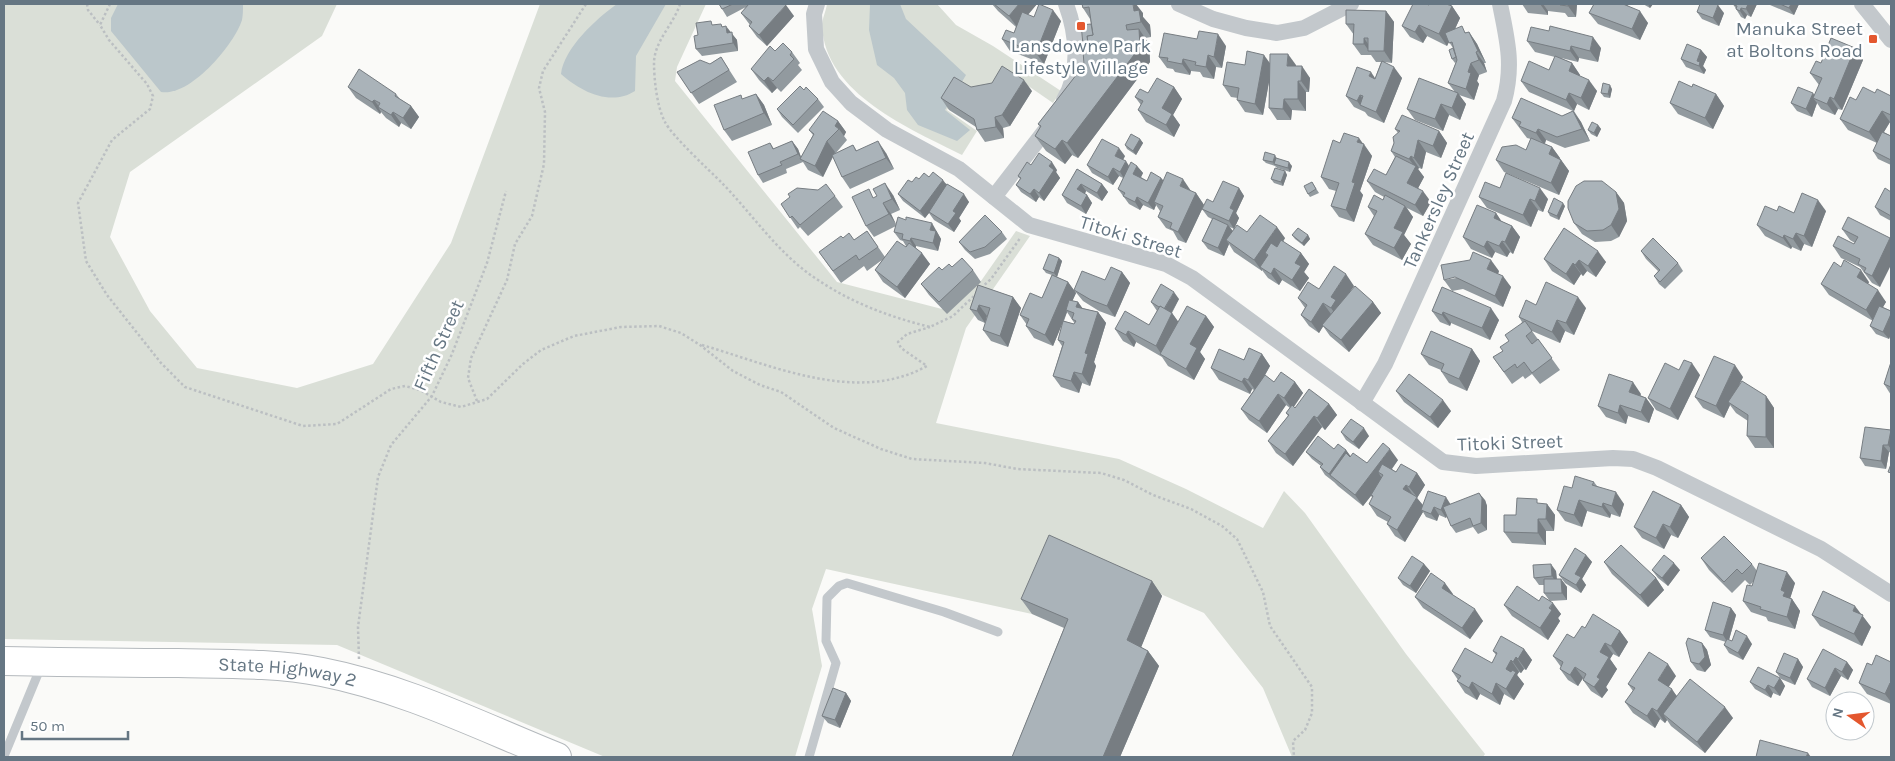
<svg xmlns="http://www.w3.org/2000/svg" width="1895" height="761" font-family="Karla,sans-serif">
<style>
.green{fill:#dadfd7}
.water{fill:#bbc7cb}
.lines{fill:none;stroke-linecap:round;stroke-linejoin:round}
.trunk-casing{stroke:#b4b9bd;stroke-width:30}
.path{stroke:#bbbfc2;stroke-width:2.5;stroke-dasharray:2.5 2.5;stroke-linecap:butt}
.service{stroke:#c3c8cc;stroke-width:9}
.minor{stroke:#c3c8cc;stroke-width:16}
.trunk{stroke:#fff;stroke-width:28}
.wall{fill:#929a9f;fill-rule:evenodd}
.shaded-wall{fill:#777d82}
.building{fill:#aab3b9;stroke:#777d82}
.poi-dot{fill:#e4572e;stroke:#fff;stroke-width:2}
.labels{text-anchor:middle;stroke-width:5;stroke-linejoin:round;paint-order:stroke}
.poi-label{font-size:19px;fill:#657683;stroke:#fff;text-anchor:end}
.street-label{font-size:19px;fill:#657683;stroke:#fff}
</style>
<rect width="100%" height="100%" fill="#fafaf8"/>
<!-- green -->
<g class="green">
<polygon points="4,4 337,4 322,36 130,172 110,237 150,311 197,368 297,388 373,364 451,243 540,4 706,4 677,67 675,81 837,282 942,309 981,281 1016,231 1030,236 966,328 936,423 1119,459 1186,489 1263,528 1284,491 1305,513 1406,654 1485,754 1483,757 1292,757 1263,688 1204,613 1060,550 1032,614 826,569 812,609 822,666 795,757 605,757 337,645 4,639"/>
<path d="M827 4H937L956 25 993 46 1061 91 1053 103 1008 72 981 94 963 85 947 110 977 131 962 155C911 129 825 94 822 26 822 19 826 11 827 4Z"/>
</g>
<!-- water -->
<g class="water">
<path d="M118 4H243C243 9 243 15 242 20 234 45 190 97 161 92L111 31V18Z"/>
<path d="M617 4H666L636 56 635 91C610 107 580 91 561 74 564 48 596 19 617 4Z"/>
<polygon points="870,4 900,4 906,19 966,75 945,110 970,130 957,141 918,125 907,110 905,93 894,78 877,65 869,30"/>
</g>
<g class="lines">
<!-- trunk casing -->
<g class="trunk-casing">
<g id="trunk">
<path id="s1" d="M4 661C62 662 120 663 178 663 226 664 275 663 322 672 404 688 480 726 557 757"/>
</g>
</g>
<!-- path -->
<g class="path">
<polyline points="87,4 88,10 100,25"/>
<polyline points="110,4 100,25 109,40 147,84 153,96 150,109 112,140 78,203 86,261 107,295 161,363 185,387 303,426 337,424 391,389 405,386 420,390 441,402 461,407 487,399 523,364 541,350 574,336 621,327 659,326 681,333 700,345 733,371 760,385 781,392 834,428 881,449 912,459 985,463 1017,469 1101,473 1124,480 1153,495 1191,509 1222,526 1237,539 1263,592 1270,626 1312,687 1312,713 1305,730 1293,741 1294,757"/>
<path d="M680 4C674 24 655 40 654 62 654 80 657 107 665 122 672 136 709 170 722 183 754 216 779 255 818 280 852 303 890 317 930 327L953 316 976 294"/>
<polyline points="981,288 991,279 1021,237"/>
<path d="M702 345C771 365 857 405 927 366L901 348 898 342 907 334 930 327"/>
<polyline points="477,401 468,378 471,358 507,280 515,244 532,216 544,164 545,112 539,88 543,71 586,4"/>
<polyline points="359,659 358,627 378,477 391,445 432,396 452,354 487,263 506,191"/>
</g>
<!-- service -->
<g class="service">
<polyline points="4,756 42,664"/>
<polyline points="809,757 836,663 826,641 827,598 839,586 847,583 944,612 998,632"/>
</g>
<!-- minor -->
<g class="minor">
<polyline points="817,4 814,14 816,49 832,82 851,103 887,130 959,169 1029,225 1166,264 1192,278 1443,462 1476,466 1613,458 1633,459 1657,468 1821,549 1891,594"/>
<polyline points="1179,4 1213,19 1246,28 1277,33 1304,28 1351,4"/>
<polyline points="1862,4 1891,40"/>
<path d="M1064 100C1081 72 1077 34 1066 4"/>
<polyline points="994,197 1051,123"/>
<path d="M1362 403 1385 364 1504 101C1514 65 1507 39 1500 4"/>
</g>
<!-- trunk -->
<use href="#trunk" class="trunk"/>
</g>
<!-- wall -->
<g class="wall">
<polygon points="719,4 753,4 794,16 767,46 757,37 749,26 750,25 741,13 746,7 727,17"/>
<polygon points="992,4 1037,4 1028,15 1034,17 1061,21 1044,64 1010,51 1002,39 1014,33 1016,27 998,11"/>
<polygon points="1082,4 1143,13 1143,17 1150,25 1151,37 1145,38 1149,44 1150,62 1078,158 1072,155 1065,164 1046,151 1035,136 1040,127 1038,124 1084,65 1089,49 1089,47 1086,48 1083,44 1091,24 1090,19 1083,8"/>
<polygon points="1522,4 1577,4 1576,17 1568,17 1565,13 1548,11 1548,15 1528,13"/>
<polygon points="1594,4 1627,4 1629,7 1648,23 1640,40 1598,24 1589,13"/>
<polygon points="1643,4 1653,4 1650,8"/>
<polygon points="1733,4 1757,4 1751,17 1747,15 1745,19 1741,17"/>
<polygon points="1769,4 1799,4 1794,15 1770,5"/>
<polygon points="1429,5 1452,6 1460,18 1455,29 1467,33 1469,32 1477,44 1486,63 1484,63 1487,72 1479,75 1477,81 1479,84 1474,100 1459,95 1466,104 1460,120 1449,115 1443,131 1415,120 1407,109 1455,92 1448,83 1456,62 1455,63 1452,59 1453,48 1449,42 1447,46 1427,36 1423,43 1410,37 1402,26"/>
<polygon points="1386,11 1394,22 1392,63 1384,62 1402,78 1384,123 1368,116 1365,112 1354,107 1346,96 1375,78 1381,62 1376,62 1371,55 1361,55 1353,44 1354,35 1346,24"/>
<polygon points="1697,12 1724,13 1719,26 1702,19"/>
<polygon points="714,25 724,27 730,32 737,40 738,51 702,56 696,49 698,35"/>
<polygon points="1527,41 1601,48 1598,62 1579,58 1578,62 1561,58 1572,63 1580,75 1580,76 1597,91 1589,110 1577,104 1574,111 1581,122 1590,141 1565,148 1546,140 1545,144 1552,147 1569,171 1559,195 1504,172 1496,160 1526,150 1531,139 1527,138 1512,118 1562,116 1573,111 1529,92 1521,81 1549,70 1555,57 1535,52"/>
<polygon points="1226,46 1222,68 1216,67 1214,79 1203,77 1200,72 1191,71 1190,75 1175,72 1173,69 1167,68 1159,57"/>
<polygon points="1855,48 1863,60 1842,110 1838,109 1835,115 1821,109 1817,103 1812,117 1797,111 1791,103 1814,96 1819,85 1810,73 1821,63"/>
<polygon points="1701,50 1707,57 1703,66 1706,70 1704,74 1686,67 1681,59"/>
<polygon points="775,51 792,52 800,63 798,65 802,70 781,92 777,88 772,93 759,80 751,69"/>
<polygon points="721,57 737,82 699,104 677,72 710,64"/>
<polygon points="1270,63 1296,65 1296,66 1310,78 1309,92 1306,92 1306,111 1292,110 1291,120 1277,120 1269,108 1269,81 1263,115 1245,112 1237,100 1238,98 1231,97 1223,85 1245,65"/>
<polygon points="348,87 396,94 400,99 411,106 419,117 411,129 401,123 399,127 386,118 381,112 380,114 356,98"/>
<polygon points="1174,87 1182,99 1173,115 1180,125 1174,137 1146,122 1138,110 1141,105 1135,97 1148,93"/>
<polygon points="1692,87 1716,94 1724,106 1713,129 1678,114 1670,103"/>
<polygon points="1612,89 1610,98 1604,97 1601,93"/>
<polygon points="804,90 818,99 824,107 798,133 782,117 777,109"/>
<polygon points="1032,91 1010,126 1003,128 1004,138 985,142 977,130 976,127 949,110 941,98"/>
<polygon points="1875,93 1891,96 1891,123 1890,122 1884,132 1891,136 1891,165 1878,159 1873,151 1877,143 1848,130 1840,119 1856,100"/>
<polygon points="756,94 764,105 772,125 732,141 724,130 743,99"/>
<polygon points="838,121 846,132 844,136 847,140 835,154 853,145 857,151 886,153 894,169 850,189 842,177 833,157 823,177 808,170 803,162 786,169 787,173 763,183 758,175 770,143 774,149 792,141 798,149 801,157 813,135 809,130"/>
<polygon points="1598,125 1601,129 1597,137 1591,134 1588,130"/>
<polygon points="1395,129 1439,131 1447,143 1441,158 1426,152 1422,169 1419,168 1418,169 1424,177 1418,188 1431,202 1423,216 1407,208 1413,217 1404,235 1411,244 1402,260 1373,245 1365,234 1374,216 1368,207 1383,200 1384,197 1375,192 1367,181 1386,175 1395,157 1391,151 1398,133"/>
<polygon points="1140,139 1143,143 1136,155 1127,149 1125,145"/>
<polygon points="1340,143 1364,144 1372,156 1360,191 1363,195 1354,222 1339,217 1331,206 1336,191 1329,189 1321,177"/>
<polygon points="1125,156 1123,160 1129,167 1137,166 1143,173 1141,177 1147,181 1161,178 1163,180 1196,193 1204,205 1186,243 1178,240 1173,231 1166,228 1158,217 1160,211 1156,205 1154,210 1143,205 1140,210 1129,204 1118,189 1123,178 1119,176 1113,185 1092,173 1087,165"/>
<polygon points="1277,159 1292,166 1290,172 1277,168 1275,166 1266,163 1263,160"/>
<polygon points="1031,165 1057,170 1056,172 1060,178 1044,201 1039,197 1036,202 1021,192 1016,185 1020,179 1018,176"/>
<polygon points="1077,169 1102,184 1108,192 1102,201 1086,191 1085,194 1087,195 1092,203 1086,214 1067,203 1062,195"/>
<polygon points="1285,171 1287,175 1283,186 1274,183 1271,179"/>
<polygon points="929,177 947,184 969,202 959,218 961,221 954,232 934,220 929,213 925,218 903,201 898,194 912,182 919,179"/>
<polygon points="1312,182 1319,193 1310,197 1308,194"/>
<polygon points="1239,188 1244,196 1236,213 1239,218 1234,229 1230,227 1233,231 1247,232 1285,238 1283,242 1301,253 1309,264 1304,272 1309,278 1300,291 1282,280 1279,285 1268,278 1262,270 1262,271 1234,252 1229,244 1224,256 1208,249 1202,241 1212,219 1208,217 1202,209 1213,202"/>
<polygon points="1500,188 1548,199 1543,212 1538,210 1531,227 1487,208 1479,197"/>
<polygon points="1616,192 1624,203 1627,221 1619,237 1611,241 1595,242 1582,234 1574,223"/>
<polygon points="1891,192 1891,221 1880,215 1875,207"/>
<polygon points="893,195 900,210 891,214 896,225 937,231 937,232 941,239 938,251 916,246 916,248 930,264 905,298 883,282 875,270 882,260 867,271 864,266 841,283 819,252 843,238 854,240 867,231 885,257 906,247 906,246 903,241 900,240 894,232 896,226 874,237 866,226 875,197"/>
<polygon points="835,196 843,207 808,236 800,227 798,229 781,204"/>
<polygon points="1565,206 1559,220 1550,216 1548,212"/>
<polygon points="1777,211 1794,213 1826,211 1812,247 1804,244 1801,251 1792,247 1791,249 1765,236 1757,225"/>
<polygon points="1496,213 1501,221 1512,226 1520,237 1513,254 1510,252 1507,257 1495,252 1492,258 1471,249 1463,237"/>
<polygon points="1564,228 1606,262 1596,277 1587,271 1583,276 1581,274 1574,285 1552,271 1544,259"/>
<polygon points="1842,229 1890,238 1880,287 1872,283 1860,267 1841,258 1833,246 1854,244 1855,243 1850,240"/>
<polygon points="1002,232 1007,239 990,254 975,259 965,250 959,242"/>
<polygon points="1292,235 1308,235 1310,239 1304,246 1295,239"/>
<polygon points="1641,251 1678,263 1683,271 1665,289 1659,284 1654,276 1658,271 1646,259"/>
<path d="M1059 258 1062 261 1057 277 1068 282 1076 293 1072 301 1078 302 1082 308 1098 312 1106 323 1094 362 1096 366 1090 386 1082 383 1079 393 1061 387 1053 376 1062 346 1058 340 1063 322 1053 346 1034 338 1026 326 1027 325 1020 315 1042 298 1052 275 1046 273 1043 269ZM1067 312 1075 324H1074L1064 321Z"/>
<polygon points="952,267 973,270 981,282 947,314 929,295 921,284 942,270"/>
<polygon points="1499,271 1498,274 1511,287 1503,307 1463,289 1452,291 1444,280"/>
<polygon points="1122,272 1130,283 1115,317 1099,311 1083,301 1074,290 1105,280"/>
<polygon points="1869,282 1868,284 1886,302 1883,307 1891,311 1891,334 1889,339 1876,334 1870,326 1873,321 1829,295 1821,284"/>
<polygon points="978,285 1013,297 1021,308 1008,347 991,341 983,330 988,316 987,316 985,323 978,320 970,309"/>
<polygon points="1354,286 1348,294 1373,302 1381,313 1349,352 1330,336 1323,326 1319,333 1309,326 1301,315 1305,308 1298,298 1319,289"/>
<polygon points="1442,287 1499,320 1490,340 1451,323 1450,326 1440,322 1432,311"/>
<polygon points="1179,299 1172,313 1178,322 1206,316 1214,327 1200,352 1205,359 1194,380 1168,366 1162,357 1136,342 1134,347 1123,341 1115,329 1149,325 1157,311 1151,302"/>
<polygon points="1536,305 1586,308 1574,335 1565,331 1560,343 1532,331 1560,370 1540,384 1532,374 1525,379 1523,376 1512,384 1493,357 1503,351 1522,322 1519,317"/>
<polygon points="1472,349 1480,361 1467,391 1449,383 1441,371 1441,370 1429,365 1421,354"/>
<polygon points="1262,354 1270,366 1265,375 1274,382 1295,382 1303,393 1294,407 1329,404 1337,415 1325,430 1322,427 1293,466 1276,453 1268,441 1288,416 1286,413 1290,408 1286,405 1267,433 1249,420 1241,409 1254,390 1252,389 1250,394 1219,380 1211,368"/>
<polygon points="1891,362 1891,395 1884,384"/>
<polygon points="1679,370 1700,375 1678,420 1656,410 1648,398"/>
<polygon points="1743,377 1739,385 1766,396 1774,408 1774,448 1755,448 1747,436 1748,421 1736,413 1730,405 1724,418 1703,408 1695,397"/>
<polygon points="1396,391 1451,411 1438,428 1404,402"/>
<polygon points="1641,394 1640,395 1646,398 1654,409 1649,423 1628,416 1626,424 1606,417 1598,406"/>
<polygon points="1891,431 1891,453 1889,452 1886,469 1865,466 1860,458"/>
<polygon points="1341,432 1369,436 1359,449 1346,440"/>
<polygon points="1334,449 1346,450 1350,456 1367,463 1398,460 1392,469 1396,472 1417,473 1425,485 1417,498 1423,505 1451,504 1485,500 1487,506 1487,530 1478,534 1473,527 1456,533 1451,526 1447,516 1446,518 1439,515 1437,521 1426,517 1423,512 1405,542 1395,536 1387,524 1388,522 1377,516 1369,504 1373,498 1371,496 1363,506 1338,486 1334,482 1325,475 1320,467 1321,466 1312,459 1306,452"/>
<polygon points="1594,482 1597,486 1624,504 1620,517 1611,514 1610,518 1587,511 1582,527 1565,521 1557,510 1572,488"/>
<polygon points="1540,504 1547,504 1555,515 1554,531 1546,531 1546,545 1512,543 1504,532 1516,515"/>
<polygon points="1681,505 1689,517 1678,538 1671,535 1664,549 1642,538 1634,527"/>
<polygon points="1586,555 1592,562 1582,579 1586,585 1581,593 1565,583 1559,575"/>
<polygon points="1701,558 1752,564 1757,571 1795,583 1790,598 1792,599 1800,611 1795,629 1768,621 1766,617 1751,612 1743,601 1752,586 1754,581 1750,585 1745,580 1732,593 1709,570"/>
<polygon points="1604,562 1656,578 1664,590 1648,607 1612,574"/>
<polygon points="1424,564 1430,571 1416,593 1403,585 1398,578"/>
<polygon points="1652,570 1680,570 1668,586 1658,578"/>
<polygon points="1556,571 1557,579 1561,579 1567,587 1567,600 1550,601 1561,614 1558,618 1560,621 1548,640 1512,616 1504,605 1539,601 1549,600 1544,593 1544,585 1539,585 1534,578"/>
<polygon points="1152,581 1162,596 1141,647 1148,651 1159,666 1120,757 1012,757 1064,628 1032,614 1021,599"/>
<polygon points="1453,594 1453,595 1483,621 1470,639 1423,608 1415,597"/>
<polygon points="1731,608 1736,615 1729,640 1732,641 1752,644 1743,660 1729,653 1724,645 1726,642 1710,637 1705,630"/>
<polygon points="1812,615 1862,615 1871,627 1862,646 1820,626"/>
<polygon points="1585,628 1620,631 1628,642 1619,657 1613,654 1610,659 1617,669 1606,687 1608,690 1602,698 1591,691 1583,680 1583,678 1578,686 1568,680 1560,669 1561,667 1553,656"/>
<polygon points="1702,643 1707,650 1711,665 1705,672 1697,670 1691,662"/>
<polygon points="1524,649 1532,660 1526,670 1524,669 1521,673 1519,672 1517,675 1524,684 1514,700 1504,694 1500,705 1480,694 1477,700 1465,693 1457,681 1458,680 1452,671 1492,663 1496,655 1493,651"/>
<polygon points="1798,659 1803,667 1795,685 1781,679 1776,672"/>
<polygon points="1847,662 1853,670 1848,680 1841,676 1830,696 1812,687 1807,679"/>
<polygon points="1891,662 1891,704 1867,694 1859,683 1872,665"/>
<polygon points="1676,676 1668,687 1677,696 1733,718 1705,753 1671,726 1667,720 1665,723 1660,719 1655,728 1633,713 1625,702 1633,691 1628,684"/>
<polygon points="1780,678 1785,686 1780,696 1773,693 1771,698 1755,689 1750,682"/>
<polygon points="846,693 851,701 840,728 828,723 822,716"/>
</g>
<!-- shaded-wall -->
<g class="shaded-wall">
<polygon points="1019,4 1037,4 1017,27 1009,16"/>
<polygon points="1133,4 1136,4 1143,13 1143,17 1150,25 1151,37 1134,11"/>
<polygon points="1540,4 1543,4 1548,11 1548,15"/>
<polygon points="1568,4 1577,4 1576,17 1568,6"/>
<polygon points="1648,4 1653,4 1650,8"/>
<polygon points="1748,4 1757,4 1751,17 1746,9"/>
<polygon points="1791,4 1799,4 1794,15 1789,8"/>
<polygon points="786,5 794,16 767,46 759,35"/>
<polygon points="1718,5 1724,13 1719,26 1713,18"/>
<polygon points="1452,6 1460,18 1447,46 1439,34"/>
<polygon points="1741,8 1747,15 1745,19 1740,11"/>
<polygon points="1053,10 1061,21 1044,64 1036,53"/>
<polygon points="1386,11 1394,22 1392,63 1384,51"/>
<polygon points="1640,11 1648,23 1640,40 1632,29"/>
<polygon points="1419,25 1427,36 1423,43 1415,32"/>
<polygon points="726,26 737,40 738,51 727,33"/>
<polygon points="1139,29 1149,44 1150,62 1078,158 1067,143"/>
<polygon points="1469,32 1477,44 1486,63 1478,51"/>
<polygon points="1218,34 1226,46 1222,68 1214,57"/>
<polygon points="1593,37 1601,48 1598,62 1590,51"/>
<polygon points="1364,38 1372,50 1369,51 1364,44"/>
<polygon points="1571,46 1579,58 1578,62 1570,51"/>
<polygon points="1855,48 1863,60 1842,110 1834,99"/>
<polygon points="1701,50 1707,57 1703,66 1706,70 1704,74 1699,66 1697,61"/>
<polygon points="1476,52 1484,63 1487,72 1479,60"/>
<polygon points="1288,54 1296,65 1295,78 1287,66"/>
<polygon points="1208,55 1216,67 1214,79 1206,67"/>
<polygon points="1264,55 1272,66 1263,115 1255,104"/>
<polygon points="1183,59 1191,71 1190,75 1182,64"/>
<polygon points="1471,63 1479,75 1477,81 1479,84 1474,100 1466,89 1468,72"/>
<polygon points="1572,63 1580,75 1577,83 1569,71"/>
<polygon points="1302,66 1310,78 1309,92 1301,81"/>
<polygon points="1394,67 1402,78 1384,123 1376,112"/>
<polygon points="1371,72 1379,84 1369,76"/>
<polygon points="768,77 777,88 772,93 764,81"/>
<polygon points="1024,80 1032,91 1010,126 1002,115"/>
<polygon points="1589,80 1597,91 1589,110 1581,98"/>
<polygon points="1298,81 1306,92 1306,111 1298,99"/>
<polygon points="1610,85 1612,89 1610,98 1608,94"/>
<polygon points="1174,87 1182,99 1173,115 1180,125 1174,137 1166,125 1162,108"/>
<polygon points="1458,93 1466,104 1460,120 1452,108"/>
<polygon points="1569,93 1577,104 1574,111 1566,100"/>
<polygon points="1813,93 1817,99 1813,98 1817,103 1812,117 1806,109"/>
<polygon points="756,94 764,105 772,125 764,113"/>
<polygon points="1716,94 1724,106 1713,129 1705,118"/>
<polygon points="1360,95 1368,106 1360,105 1357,101"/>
<polygon points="1830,97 1838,109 1835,115 1827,104"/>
<polygon points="1284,99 1292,110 1291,120 1283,109"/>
<polygon points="374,100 380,108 378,107 381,112 380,114 372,102"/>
<polygon points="1441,104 1449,115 1443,131 1435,119"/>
<polygon points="411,106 419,117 411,129 403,118"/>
<polygon points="1573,111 1581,122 1590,141 1582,129"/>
<polygon points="1882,111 1890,122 1877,143 1869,132"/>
<polygon points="393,112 401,123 399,127 391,115"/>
<polygon points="995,117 1003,128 1004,138 996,127"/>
<polygon points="838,121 846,132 844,136 839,129 835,126"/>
<polygon points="1598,125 1601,129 1597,137 1594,133"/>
<polygon points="1538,129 1546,140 1544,145 1536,133"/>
<polygon points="1439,131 1447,143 1441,158 1433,146"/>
<polygon points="1359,138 1372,156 1360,191 1363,195 1354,222 1346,210 1352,182 1357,142"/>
<polygon points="1140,139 1143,143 1136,155 1133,151"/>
<polygon points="1062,140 1072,155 1065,164 1055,149"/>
<polygon points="1418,140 1426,152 1422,169 1414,158"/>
<polygon points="792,141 798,149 802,160 798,154"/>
<polygon points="827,141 835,152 823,177 815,166"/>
<polygon points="878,141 886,153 894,169 886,158"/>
<polygon points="1552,147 1560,158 1557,166 1549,154"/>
<polygon points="1119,148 1125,156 1121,163 1115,156"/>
<polygon points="1275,155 1277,159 1274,164 1275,166 1273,162"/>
<polygon points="1411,156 1419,168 1418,169 1424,177 1415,194 1407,183 1415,167 1409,159"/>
<polygon points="1561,160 1569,171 1559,195 1551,183"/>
<polygon points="1126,161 1131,169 1125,180 1120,172"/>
<polygon points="1052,162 1057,170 1056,172 1060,178 1044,201 1039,193 1049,166"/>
<polygon points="1289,162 1292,166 1290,172 1288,168"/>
<polygon points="1137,166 1143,173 1139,181 1133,174"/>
<polygon points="1113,168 1119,176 1113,185 1108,177"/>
<polygon points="1285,171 1287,175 1283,186 1281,182"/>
<polygon points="1161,178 1167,185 1154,202 1156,205 1154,210 1148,203"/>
<polygon points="1183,179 1191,191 1180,186"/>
<polygon points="943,180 949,188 925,218 920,211"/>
<polygon points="885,183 893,195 900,210 892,199"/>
<polygon points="1081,184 1086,191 1083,197 1077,189"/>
<polygon points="1102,184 1108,192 1102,201 1097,193"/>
<polygon points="1239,188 1244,196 1236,213 1239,218 1234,229 1229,221 1230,208"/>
<polygon points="1540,188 1548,199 1543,212 1535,201"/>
<polygon points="1034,189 1039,197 1036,202 1030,194"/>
<polygon points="1423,191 1431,202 1423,216 1415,205"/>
<polygon points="1616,192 1624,203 1627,221 1619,237 1611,225"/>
<polygon points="1196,193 1204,205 1186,243 1178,232"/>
<polygon points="964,194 969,202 959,218 961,221 954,232 948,224 953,211"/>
<polygon points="1087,195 1092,203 1086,214 1081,206"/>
<polygon points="1137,197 1143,205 1140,210 1135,202"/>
<polygon points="1530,199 1538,210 1531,227 1523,215"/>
<polygon points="1818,200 1826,211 1812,247 1804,236"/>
<polygon points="883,203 891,214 897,226 889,214"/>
<polygon points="1563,203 1565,206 1559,220 1557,216"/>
<polygon points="1405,206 1413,217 1404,235 1411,244 1402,260 1394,248 1394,228"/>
<polygon points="1496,213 1504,225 1494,218"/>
<polygon points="932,223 941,239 938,251 933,243 930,230"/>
<polygon points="1228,225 1234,233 1226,240 1229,244 1224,256 1218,248"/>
<polygon points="1512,226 1520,237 1513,254 1505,242"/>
<polygon points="1277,227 1285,238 1271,259 1268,255 1265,253 1270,260 1260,267 1262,270 1262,271 1254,260"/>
<polygon points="1796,233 1804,244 1801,251 1793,239"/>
<polygon points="1308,235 1310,239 1304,246 1302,243"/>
<polygon points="1784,235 1792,247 1791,249 1783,238"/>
<polygon points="911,238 916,246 915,249 910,241"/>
<polygon points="1890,238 1891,239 1891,265 1880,287 1872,276"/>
<polygon points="1487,241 1495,252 1492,258 1484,247"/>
<polygon points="1502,241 1510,252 1507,257 1499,246"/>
<polygon points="1598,251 1606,262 1596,277 1588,266"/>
<polygon points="922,253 930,264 905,298 897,287"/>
<polygon points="1301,253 1309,264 1304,272 1309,278 1300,291 1292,280 1295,263"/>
<polygon points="1059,258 1062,261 1057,277 1054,273"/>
<polygon points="1491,260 1499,271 1495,281 1487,269"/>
<polygon points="1579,260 1587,271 1583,276 1575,265"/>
<polygon points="1573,263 1581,274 1574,285 1566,274"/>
<polygon points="1274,268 1282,280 1279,285 1271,274"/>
<polygon points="1861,270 1869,282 1865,289 1857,277"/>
<polygon points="1122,272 1130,283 1115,317 1107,306"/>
<polygon points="1346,274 1354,286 1340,306 1339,319 1331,308 1331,297"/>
<polygon points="1503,276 1511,287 1503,307 1495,296"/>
<polygon points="1068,282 1076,293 1068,311 1066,310 1067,312 1053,346 1045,335"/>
<polygon points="1878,290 1886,302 1874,322 1866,310"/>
<polygon points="1174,292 1179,299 1169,317 1164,310"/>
<polygon points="1013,297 1021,308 1008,347 1000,336"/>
<polygon points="1578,297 1586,308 1574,335 1566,323"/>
<polygon points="1078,302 1086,313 1076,307"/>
<polygon points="1373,302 1381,313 1349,352 1341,340"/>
<polygon points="1323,303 1331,314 1319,333 1311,322"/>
<polygon points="979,305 987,316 985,323 977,311"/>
<polygon points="1491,308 1499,320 1490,340 1482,328"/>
<polygon points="1098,312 1106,323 1094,362 1096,366 1090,386 1082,374 1085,353"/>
<polygon points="1443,312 1451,323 1450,326 1442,315"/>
<polygon points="1172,313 1180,324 1162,355 1156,346"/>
<polygon points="1891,314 1891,334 1889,339 1883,332"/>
<polygon points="1206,316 1214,327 1200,352 1205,359 1194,380 1186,369 1190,344"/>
<polygon points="1557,320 1565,331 1560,343 1552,332"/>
<polygon points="1128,331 1136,342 1134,347 1126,335"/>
<polygon points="1472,349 1480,361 1467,391 1459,379"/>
<polygon points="1262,354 1270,366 1256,391 1248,380"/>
<polygon points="1692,363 1700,375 1678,420 1670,409"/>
<polygon points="1735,365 1743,377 1730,404 1728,402 1730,405 1724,418 1716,406"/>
<polygon points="1074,372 1082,383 1079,393 1071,381"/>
<polygon points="1244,378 1252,389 1250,394 1242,382"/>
<polygon points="1295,382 1303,393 1292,409 1284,398"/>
<polygon points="1633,382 1641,394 1637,403 1629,392"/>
<polygon points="1278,394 1286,405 1267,433 1259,421"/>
<polygon points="1766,396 1774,408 1774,448 1766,437"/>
<polygon points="1646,398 1654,409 1649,423 1641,412"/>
<polygon points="1443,400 1451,411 1438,428 1430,417"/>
<polygon points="1329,404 1337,415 1325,430 1317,418"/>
<polygon points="1620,405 1628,416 1626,424 1618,413"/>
<polygon points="1314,416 1322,427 1293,466 1285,454"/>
<polygon points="1364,428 1369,436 1359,449 1353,442"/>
<polygon points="1891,430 1891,449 1888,445"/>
<polygon points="1883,445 1889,452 1886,469 1881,461"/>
<polygon points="1390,449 1398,460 1385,478 1383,475 1378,472 1383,480 1363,506 1355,495"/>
<polygon points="1346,450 1352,458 1330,475 1334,482 1329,474"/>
<polygon points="1417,473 1425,485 1417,498 1425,508 1421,510 1423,512 1405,542 1397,530 1417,497 1409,487"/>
<polygon points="1406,485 1414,496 1403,489"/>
<polygon points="1616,492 1624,504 1620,517 1612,506"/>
<polygon points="1479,493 1485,500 1487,506 1487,530 1481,523"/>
<polygon points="1446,497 1451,505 1446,518 1441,510"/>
<polygon points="1579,500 1587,511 1582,527 1574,515"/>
<polygon points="1603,503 1611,514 1610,518 1602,507"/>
<polygon points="1547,504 1555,515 1554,531 1546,519"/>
<polygon points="1681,505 1689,517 1678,538 1670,527"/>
<polygon points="1434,507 1439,515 1437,521 1431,514"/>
<polygon points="1538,519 1546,531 1546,545 1538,533"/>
<polygon points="1663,524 1671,535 1664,549 1656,538"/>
<polygon points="1586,555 1592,562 1582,579 1586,585 1581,593 1576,585 1575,574"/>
<polygon points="1674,563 1680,570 1668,586 1662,578"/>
<polygon points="1424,564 1430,571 1416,593 1410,586"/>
<polygon points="1551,564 1556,571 1557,584 1552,576"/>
<polygon points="1787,572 1795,583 1790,599 1792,599 1800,611 1795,629 1787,617 1783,596 1781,590"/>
<polygon points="1656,578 1664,590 1648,607 1640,595"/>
<polygon points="1561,579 1567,587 1567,600 1562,593"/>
<polygon points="1152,581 1162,596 1138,655 1127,640"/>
<polygon points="1445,583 1453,594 1450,599 1442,588"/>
<polygon points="1553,603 1561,614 1558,618 1560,621 1548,640 1540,628"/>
<polygon points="1855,606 1871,627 1862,646 1854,634 1853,611"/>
<polygon points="1731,608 1736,615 1728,643 1723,635"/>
<polygon points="1475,609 1483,621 1470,639 1462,628"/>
<polygon points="1620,631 1628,642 1619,657 1611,646"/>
<polygon points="1747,636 1752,644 1743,660 1738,653"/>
<polygon points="1605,643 1613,654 1610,659 1617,669 1606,687 1608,690 1602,698 1594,687 1597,677 1600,652"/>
<polygon points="1702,643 1707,650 1711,665 1705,672 1699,664"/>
<polygon points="1524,649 1532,660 1526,670 1518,659"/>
<polygon points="1148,651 1159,666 1120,757 1103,757"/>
<polygon points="1516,657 1524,669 1521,673 1513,662"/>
<polygon points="1798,659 1803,667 1795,685 1790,678"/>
<polygon points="1511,660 1519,672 1517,675 1524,684 1514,700 1506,689 1506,669"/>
<polygon points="1847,662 1853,670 1848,680 1842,672"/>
<polygon points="1668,664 1676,676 1666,691 1658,680"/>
<polygon points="1575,667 1583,678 1578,686 1570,675"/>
<polygon points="1835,668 1841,676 1830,696 1825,688"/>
<polygon points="1780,678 1785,686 1780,696 1774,688"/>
<polygon points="1472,682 1480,694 1477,700 1469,688"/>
<polygon points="1496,683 1504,694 1500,705 1492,694"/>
<polygon points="1890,683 1891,686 1891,702 1885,694"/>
<polygon points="1768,685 1773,693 1771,698 1765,690"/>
<polygon points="1672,689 1680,701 1663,714 1667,720 1665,723 1657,711"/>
<polygon points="846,693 851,701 840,728 835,720"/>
<polygon points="1725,707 1733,718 1705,753 1697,742"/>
<polygon points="1652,708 1660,719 1655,728 1647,716"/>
<polygon points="1808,753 1811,757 1806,757"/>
</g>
<!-- building -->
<g class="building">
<polygon points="719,4 733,4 722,9"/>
<polygon points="749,4 785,4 786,5 759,35 749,26 752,22 741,13"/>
<polygon points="994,4 1019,4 1009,16"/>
<polygon points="1039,4 1053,10 1036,53 1002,39 1006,30 1014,33 1022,12 1034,17"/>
<polygon points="1082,4 1133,4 1134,11 1139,10 1141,22 1126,25 1127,30 1139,29 1140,47 1067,143 1062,140 1055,149 1035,136 1041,126 1038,124 1084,65 1083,50 1089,49 1087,36 1093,35 1089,7 1083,8"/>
<polygon points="1413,4 1426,4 1429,5 1430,4 1446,4 1452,6 1439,34 1419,25 1415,32 1402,26"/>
<polygon points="1560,4 1568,4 1568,6 1560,5"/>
<polygon points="1594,4 1623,4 1640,11 1632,29 1589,13"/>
<polygon points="1700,4 1715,4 1718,5 1713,18 1697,12"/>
<polygon points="1732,4 1748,4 1746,9 1741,8 1740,11 1736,9 1737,6"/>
<polygon points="1780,4 1791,4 1789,8"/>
<polygon points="1346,10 1386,11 1384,51 1368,51 1368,38 1364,38 1364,44 1353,44 1354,24 1346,24"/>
<polygon points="711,21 712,25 721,24 722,27 726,26 727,33 732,32 733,43 696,49 694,36 698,35 696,23"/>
<polygon points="1091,24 1093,35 1087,36 1088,43 1083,44 1081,25"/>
<polygon points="1462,26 1465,33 1469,32 1478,51 1476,52 1479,60 1471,63 1468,72 1471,73 1466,89 1448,83 1457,60 1452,42 1449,43 1445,33"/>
<polygon points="1550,26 1593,37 1590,51 1571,46 1570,51 1527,41 1531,27 1549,31"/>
<polygon points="1199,31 1218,34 1214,57 1208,55 1206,67 1195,65 1196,62 1183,59 1182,64 1167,61 1168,58 1159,57 1164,33 1197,39"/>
<polygon points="1831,38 1855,48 1834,99 1830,97 1827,104 1813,98 1822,78 1810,73 1816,61 1821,63"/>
<polygon points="783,43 792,52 790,55 794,59 773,81 768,77 764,81 751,69 770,46 775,51"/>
<polygon points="1687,44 1701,50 1697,61 1700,62 1699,66 1681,59"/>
<polygon points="1453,48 1456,57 1452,59 1449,50"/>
<polygon points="1247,51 1264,55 1255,104 1237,100 1239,88 1223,85 1227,62 1245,65"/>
<polygon points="1270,54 1288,54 1287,66 1302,66 1301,81 1298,81 1298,99 1284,99 1283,109 1269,108"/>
<polygon points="1555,56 1572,63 1569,71 1589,80 1581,98 1569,93 1566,100 1521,81 1529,61 1549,70"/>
<polygon points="721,57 729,70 691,93 677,72 700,60 710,64"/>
<polygon points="1382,61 1394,67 1376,112 1360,105 1363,96 1360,95 1357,101 1346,96 1357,67 1371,72 1369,76 1375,79"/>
<polygon points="1002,66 1024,80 1002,115 995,117 996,127 977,130 974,119 941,98 954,77 971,87 992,83"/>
<polygon points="359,69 396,94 395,96 411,106 403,118 393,112 391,115 378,107 380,103 374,100 372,102 348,87"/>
<polygon points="1157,78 1174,87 1162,108 1172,114 1166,125 1138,110 1143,101 1135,97 1140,89 1148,93"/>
<polygon points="1419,78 1458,93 1452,108 1441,104 1435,119 1407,109"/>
<polygon points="1679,81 1692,87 1693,84 1716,94 1705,118 1670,103"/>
<polygon points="1603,83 1610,85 1608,94 1601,93"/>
<polygon points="800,86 804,90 806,87 818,99 793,125 777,109"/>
<polygon points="1798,87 1813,93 1806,109 1791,103"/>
<polygon points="1863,87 1875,93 1877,89 1891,96 1891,115 1882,111 1869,132 1840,119 1850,97 1856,100"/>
<polygon points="756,94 764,113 724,130 714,105 741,95 742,99"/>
<polygon points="1521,98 1562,116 1573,111 1582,129 1557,137 1538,129 1536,133 1519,126 1521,122 1512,118"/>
<polygon points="823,111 838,121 835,126 839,129 827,141 815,166 800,159 814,134 809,130"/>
<polygon points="1402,115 1439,131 1433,146 1418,140 1414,158 1411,156 1409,159 1391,151 1394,143 1393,137 1400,131 1395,129"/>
<polygon points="1592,122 1598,125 1594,133 1588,130"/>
<polygon points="1882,132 1891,136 1891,160 1873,151"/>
<polygon points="1344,133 1359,138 1357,142 1364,144 1352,182 1355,183 1346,210 1331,206 1339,183 1321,177 1333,140 1340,143"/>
<polygon points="1131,134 1140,139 1133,151 1125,145"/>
<polygon points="1531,138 1552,147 1549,154 1561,160 1551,183 1496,160 1502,147 1516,145 1526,150"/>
<polygon points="1102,139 1119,148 1115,156 1126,161 1120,172 1113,168 1108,177 1087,165"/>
<polygon points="792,141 798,154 780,162 782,165 758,175 748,152 770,143 773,149"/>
<polygon points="878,141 886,158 842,177 832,155 853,145 856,151"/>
<polygon points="1265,152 1275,155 1273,162 1263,160"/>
<polygon points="1039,153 1052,162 1049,166 1054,170 1039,193 1034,189 1030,194 1016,185 1021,178 1018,176 1027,162 1031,165"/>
<polygon points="1396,156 1416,166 1407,183 1423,191 1415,205 1367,181 1374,169 1386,175"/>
<polygon points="1276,158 1289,162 1288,168 1274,164"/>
<polygon points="1131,162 1137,166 1133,174 1147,181 1151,172 1161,178 1148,203 1137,197 1135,202 1123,196 1125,193 1118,189"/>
<polygon points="1275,168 1285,171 1281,182 1271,179"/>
<polygon points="1077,169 1102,184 1097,193 1081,184 1077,189 1087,195 1081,206 1062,195"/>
<polygon points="933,172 943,180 920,211 898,194 908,180 912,182 916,177 919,179 924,173 929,177"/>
<polygon points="1167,172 1183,179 1180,186 1196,193 1178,232 1170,228 1172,223 1158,217 1163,206 1154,202"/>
<polygon points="1506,173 1540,188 1535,201 1530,199 1523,215 1479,197 1485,182 1500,188"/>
<polygon points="1223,181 1239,188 1230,208 1234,210 1229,221 1202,209 1207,199 1213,202"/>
<polygon points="1584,181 1602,181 1616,192 1619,209 1611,225 1603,230 1587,231 1574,223 1568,208 1568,201 1576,186"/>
<polygon points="1312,182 1316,189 1308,194 1304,186"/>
<polygon points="885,183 892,199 883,203 889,214 866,226 852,197 869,189 873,198 877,196 873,189"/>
<polygon points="826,184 835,196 800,225 792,216 790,218 781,204 790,197 788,194 797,188 818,190"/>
<polygon points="947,184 964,194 953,211 956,213 948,224 929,212"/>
<polygon points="1885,188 1891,192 1891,216 1875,207"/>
<polygon points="1802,193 1818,200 1804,236 1796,233 1793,239 1784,235 1783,238 1757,225 1765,206 1777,211 1779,206 1794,213"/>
<polygon points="1374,195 1383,200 1385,195 1405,206 1394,228 1403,232 1394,248 1365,234 1377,211 1368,207"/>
<polygon points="1554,198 1563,203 1557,216 1548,212"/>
<polygon points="1477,205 1496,213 1494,218 1512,226 1505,242 1502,241 1499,246 1487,241 1484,247 1463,237"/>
<polygon points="985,215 1002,232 985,247 970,252 959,242"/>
<polygon points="1260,215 1277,227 1254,260 1226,240 1237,225 1247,232"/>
<polygon points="898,217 906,220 906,217 932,223 930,230 936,231 933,243 911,238 910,241 902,239 903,234 894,232"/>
<polygon points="1848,217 1890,238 1872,276 1864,272 1866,268 1858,264 1860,259 1833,246 1838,236 1854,244 1858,237 1842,229"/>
<polygon points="1213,218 1228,225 1218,248 1202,241"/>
<polygon points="1298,228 1308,235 1302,243 1292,235"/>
<polygon points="1564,228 1598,251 1588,266 1579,260 1575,265 1573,263 1566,274 1544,259"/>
<polygon points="867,231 878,247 859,260 856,255 833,271 819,252 841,236 843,238 849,233 854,240"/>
<polygon points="1653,238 1678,263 1660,282 1654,276 1660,270 1641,251"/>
<polygon points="1281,240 1301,253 1295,263 1301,266 1292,280 1274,268 1271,274 1260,267 1268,255 1265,253 1271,243 1277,247"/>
<polygon points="897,241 906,247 909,243 922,253 897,287 875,270"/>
<polygon points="1473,252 1491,260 1487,269 1503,276 1495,296 1455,277 1444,280 1441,265 1470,260"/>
<polygon points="1049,254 1059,258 1054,273 1043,269"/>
<polygon points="962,258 973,270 939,302 921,284 939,267 942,270 949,264 952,267"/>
<polygon points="1844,260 1861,270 1857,277 1878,290 1866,310 1821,284 1834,262 1841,267"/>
<polygon points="1334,266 1346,274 1331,297 1336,300 1331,308 1323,303 1311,322 1301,315 1307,305 1298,298 1308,282 1319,289"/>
<polygon points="1111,267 1122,272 1107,306 1091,300 1074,290 1082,271 1105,280"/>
<polygon points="1052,275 1068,282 1045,335 1026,326 1029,319 1020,315 1030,293 1042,298"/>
<polygon points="1546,282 1578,297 1566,323 1557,320 1552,332 1519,317 1526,300 1536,305"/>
<polygon points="1161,284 1174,292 1164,309 1160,306 1159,307 1151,302"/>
<polygon points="978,285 1013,297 1000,336 983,330 990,308 979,305 977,311 970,309"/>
<polygon points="1355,286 1373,302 1341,340 1322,325"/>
<polygon points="1442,287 1491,308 1482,328 1443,312 1442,315 1432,311"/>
<polygon points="1069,300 1078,302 1076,307 1098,312 1085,353 1088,354 1082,374 1074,372 1071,381 1053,376 1064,342 1058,340 1063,321 1074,324 1076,321 1072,319 1074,313 1066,310"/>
<polygon points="1160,306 1172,313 1156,346 1128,331 1126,335 1115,329 1125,311 1149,325"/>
<polygon points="1187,306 1206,316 1190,344 1197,348 1186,369 1160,354"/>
<polygon points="1879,306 1891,311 1891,314 1883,332 1870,326"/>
<polygon points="1525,321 1532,331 1526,336 1532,344 1538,339 1552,358 1532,373 1524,362 1517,368 1515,364 1504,372 1493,357 1503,351 1500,347 1509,341 1505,335"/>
<polygon points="1431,331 1472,349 1459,379 1441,371 1444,364 1421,354"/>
<polygon points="1249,348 1262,354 1248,380 1244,378 1242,382 1211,368 1219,349 1244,360"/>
<polygon points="1714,356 1735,365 1716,406 1695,397"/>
<polygon points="1684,360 1692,363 1670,409 1648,398 1665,363 1679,370"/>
<polygon points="1891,362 1891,387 1884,384"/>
<polygon points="1281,372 1295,382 1284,398 1278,394 1259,421 1241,409 1265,375 1274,382"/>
<polygon points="1409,374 1443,400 1430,417 1396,391"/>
<polygon points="1609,374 1633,382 1629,392 1646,398 1641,412 1620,405 1618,413 1598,406"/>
<polygon points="1742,381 1766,396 1766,437 1747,436 1748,415 1728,402"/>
<polygon points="1309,389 1329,404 1317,418 1314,416 1285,454 1268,441 1289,415 1286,413 1292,405 1295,408"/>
<polygon points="1351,419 1364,428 1353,442 1341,432"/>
<polygon points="1865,427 1891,430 1888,445 1883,445 1881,461 1860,458"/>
<polygon points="1318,436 1334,449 1338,444 1346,450 1329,474 1320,467 1323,464 1306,452"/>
<polygon points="1383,443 1390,449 1355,495 1330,475 1346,453 1350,457 1353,453 1367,463"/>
<polygon points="1382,464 1396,472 1401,464 1417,473 1409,487 1406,485 1403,489 1417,497 1397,530 1387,524 1391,517 1369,504 1373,496 1371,495 1383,475 1378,472"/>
<polygon points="1891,464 1891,473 1888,472"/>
<polygon points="1575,476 1594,482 1592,485 1616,492 1612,506 1603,503 1602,507 1579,500 1574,515 1557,510 1564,486 1572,488"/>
<polygon points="1428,491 1446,497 1441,510 1434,507 1431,514 1421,510"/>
<polygon points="1653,491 1681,505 1670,527 1663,524 1656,538 1634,527"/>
<polygon points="1479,493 1482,498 1481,523 1473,526 1470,518 1451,526 1443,507"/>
<polygon points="1517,498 1537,499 1537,503 1547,504 1546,519 1538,519 1538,533 1504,532 1504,515 1516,515"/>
<polygon points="1049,535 1152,581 1127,640 1148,651 1103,757 1012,757 1068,619 1021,599"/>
<polygon points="1724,536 1752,564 1742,574 1737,569 1724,582 1701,558"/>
<polygon points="1621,545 1656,578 1640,595 1604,562"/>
<polygon points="1575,548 1586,555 1575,574 1581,577 1576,585 1559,575"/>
<polygon points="1664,555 1674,563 1662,578 1652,570"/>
<polygon points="1412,556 1424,564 1410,586 1398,578"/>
<polygon points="1759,563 1787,572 1781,590 1785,592 1783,596 1792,599 1787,617 1760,609 1761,607 1743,601 1747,585 1752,586"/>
<polygon points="1551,564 1552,576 1534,578 1533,565"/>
<polygon points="1431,573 1445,583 1442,588 1475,609 1462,628 1415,597"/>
<polygon points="1544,579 1561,579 1562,593 1544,593"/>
<polygon points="1517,586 1539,601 1542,596 1553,603 1549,608 1552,610 1540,628 1504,605"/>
<polygon points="1823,591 1855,606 1853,611 1863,615 1854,634 1812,615"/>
<polygon points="1713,602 1731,608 1723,635 1705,630"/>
<polygon points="1593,614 1620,631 1611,646 1605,643 1600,652 1609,657 1597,677 1600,679 1594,687 1583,680 1586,674 1575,667 1570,675 1560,669 1563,662 1553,656 1567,634 1574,638 1582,626 1585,628"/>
<polygon points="1736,630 1747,636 1738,653 1724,645 1727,639 1732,641"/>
<polygon points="1501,636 1524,649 1518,659 1516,657 1513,662 1511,660 1506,669 1511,672 1512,670 1516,672 1506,689 1496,683 1492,694 1472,682 1469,688 1457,681 1461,676 1452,671 1465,648 1492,663 1497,653 1493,651"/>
<polygon points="1688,638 1702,643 1705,657 1699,664 1691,662 1686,643"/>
<polygon points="1823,649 1847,662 1842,672 1835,668 1825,688 1807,679"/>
<polygon points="1649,652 1668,664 1658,680 1672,689 1657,711 1652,708 1647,716 1625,702 1635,688 1628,684"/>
<polygon points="1784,653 1798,659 1790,678 1776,672"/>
<polygon points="1876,655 1891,662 1891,684 1890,683 1885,694 1859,683 1867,663 1872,665"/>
<polygon points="1758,667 1780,678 1774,688 1768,685 1765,690 1750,682"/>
<polygon points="1690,679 1725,707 1697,742 1663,714"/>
<polygon points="833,688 846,693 835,720 822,716"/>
<polygon points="1760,740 1808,753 1806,757 1756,757"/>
</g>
<!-- markers -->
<g class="poi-dot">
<rect x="1076" y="21" width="10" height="10" rx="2.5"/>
<rect x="1868" y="34" width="10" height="10" rx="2.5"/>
</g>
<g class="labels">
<!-- poi labels -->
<g class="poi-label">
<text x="1863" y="35">Manuka Street<tspan x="1863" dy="22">at Boltons Road</tspan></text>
<text x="1081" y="52" text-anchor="middle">Lansdowne Park<tspan x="1081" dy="22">Lifestyle Village</tspan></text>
</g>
<!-- street labels -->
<g class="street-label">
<text transform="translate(1438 200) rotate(-66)" y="7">Tankersley Street</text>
<text transform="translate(1131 236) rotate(17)" y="7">Titoki Street</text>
<text transform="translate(438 345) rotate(-66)" y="7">Fifth Street</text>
<text transform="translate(1510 442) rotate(-2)" y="7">Titoki Street</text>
<text dy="7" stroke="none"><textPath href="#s1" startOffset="284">State Highway 2</textPath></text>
</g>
</g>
<!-- border -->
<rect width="1895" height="761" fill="none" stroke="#657683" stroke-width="10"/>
<!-- north arrow -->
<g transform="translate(1850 716) rotate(284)"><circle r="24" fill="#ffffff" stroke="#c1c8cd"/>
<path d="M0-4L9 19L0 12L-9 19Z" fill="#e4572e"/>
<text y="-8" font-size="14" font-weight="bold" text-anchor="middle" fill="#657683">N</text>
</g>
<!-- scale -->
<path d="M22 731v8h106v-8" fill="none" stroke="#657683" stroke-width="2.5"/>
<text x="30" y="731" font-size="15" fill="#657683" stroke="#ffffff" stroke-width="4" paint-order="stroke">50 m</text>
</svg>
